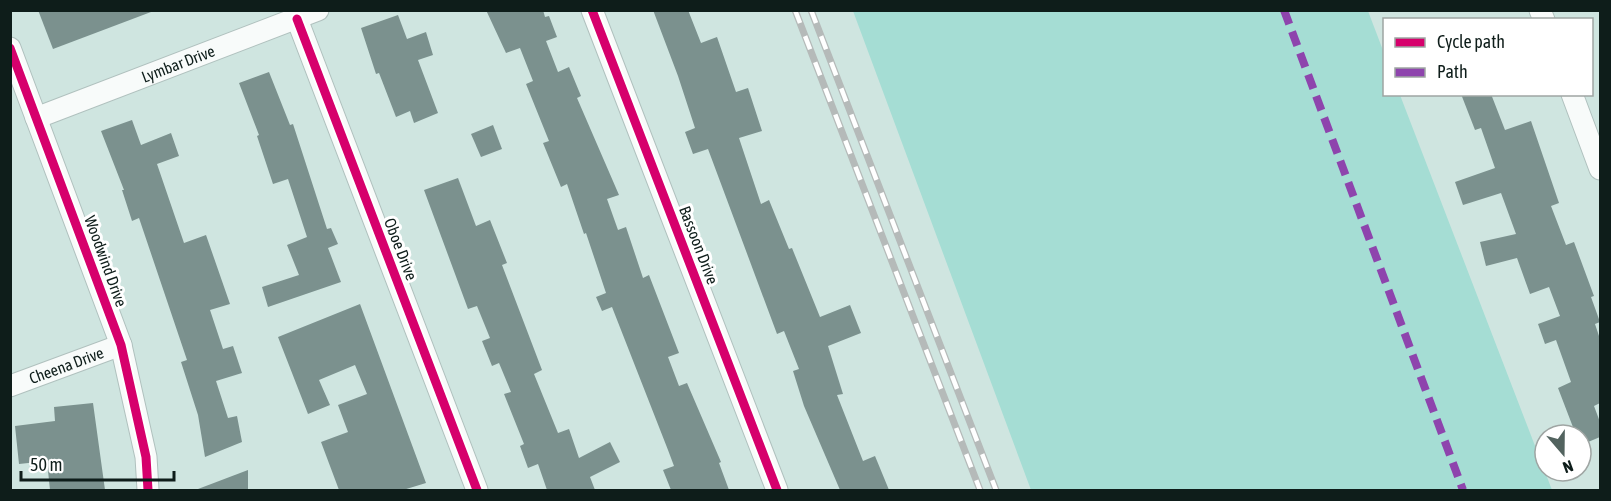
<svg xmlns="http://www.w3.org/2000/svg" width="1611" height="501" font-family="'Asap Condensed',sans-serif">
<style>
.green{fill:#a5ddd4}
.building{fill:#7b918e}
.lines{fill:none;stroke-linecap:round;stroke-linejoin:round}
.street-casing{stroke:#b0c1be;stroke-width:23}
.street{stroke:#f8fbfa;stroke-width:21}
.rail-casing{stroke:#b5bab9;stroke-width:7}
.rail{stroke:#fff;stroke-width:4.5;stroke-dasharray:14;stroke-linecap:butt}
.quiet{stroke:#8e44ad;stroke-width:8;stroke-dasharray:15 8;stroke-linecap:butt}
.cycleway-casing{stroke:#fff;stroke-width:13}
.cycleway{stroke:#d6006c;stroke-width:9}
.labels{text-anchor:middle;stroke-width:6;stroke-linejoin:round;paint-order:stroke}
.street-label{font-size:16px;fill:#0e1d1a;stroke:#fff}
</style>
<rect width="100%" height="100%" fill="#cfe5e0"/>
<!-- green -->
<polygon class="green" points="853,11 1368,11 1384,53 1384,94 1400,95 1552,490 1031,490"/>
<!-- building -->
<g class="building">
<polygon points="38,10 150,10 151,12 53,49"/>
<polygon points="486,10 543,10 545,17 549,16 557,37 546,41 558,72 569,67 581,96 577,98 619,195 607,199 618,230 626,227 643,278 649,275 679,353 668,357 679,386 687,383 721,462 719,463 729,490 671,490 663,470 674,466 668,450 612,307 602,311 596,297 606,293 586,233 584,234 567,184 561,187 543,143 549,141 526,84 533,81 520,48 506,53"/>
<polygon points="653,10 688,10 701,43 717,37 736,92 748,88 762,131 739,138 761,204 769,200 789,249 792,248 820,317 850,305 861,333 828,346 843,394 837,395 863,461 875,456 889,490 840,490 804,406 793,371 799,369 784,331 777,334 708,149 693,154 685,132 695,128 678,76"/>
<polygon points="398,15 407,39 426,32 433,55 418,60 438,113 414,123 410,111 396,117 379,73 376,74 361,28"/>
<polygon points="269,72 290,125 293,124 327,229 331,228 338,244 328,248 341,282 268,307 262,287 299,275 287,245 307,237 288,179 273,184 257,136 259,135 239,83"/>
<polygon points="1461,94 1491,94 1505,130 1531,121 1559,203 1551,206 1566,245 1574,242 1594,296 1591,297 1600,322 1595,324 1600,339 1600,403 1594,406 1600,422 1600,437 1581,445 1581,435 1576,435 1558,388 1571,382 1556,340 1545,344 1538,324 1560,316 1549,287 1530,294 1517,258 1486,266 1480,242 1516,234 1501,193 1463,205 1455,182 1495,168 1481,128 1475,130"/>
<polygon points="132,120 141,145 171,133 179,156 157,164 184,243 206,235 230,304 210,310 223,349 233,346 242,373 216,381 228,418 237,416 242,442 205,457 198,415 181,362 187,360 139,218 132,221 122,190 124,190 101,131"/>
<polygon points="493,125 502,149 481,157 471,134"/>
<polygon points="458,178 476,226 490,220 507,263 502,265 542,370 534,374 558,433 569,429 579,458 610,442 620,462 590,477 595,490 547,490 538,464 528,468 520,446 524,444 504,394 511,392 499,363 492,366 482,341 490,338 477,306 468,309 424,190"/>
<polygon points="360,304 426,483 403,490 339,490 321,442 348,432 338,405 367,394 355,365 319,380 330,405 308,414 278,337"/>
<polygon points="93,403 105,490 50,490 47,461 19,464 15,426 55,421 54,407"/>
<polygon points="248,470 248,490 198,490 198,489"/>
</g>
<g class="lines">
<!-- street casing -->
<g class="street-casing">
<g id="street">
<polyline points="592,10 777,490"/>
<polyline points="1540,10 1544,20"/>
<polyline points="297,19 477,490"/>
<polyline points="10,48 121,345 146,457 148,490"/>
<polyline points="1572,94 1600,169"/>
<path id="s1" d="M36 118 318 10"/>
<path id="s2" d="M10 386 121 345"/>
</g>
</g>
<!-- street -->
<use href="#street" class="street"/>
<!-- rail casing -->
<g class="rail-casing">
<g id="rail">
<polyline points="795,10 980,490"/>
<polyline points="811,10 996,490"/>
</g>
</g>
<!-- rail -->
<use href="#rail" class="rail"/>
<!-- quiet -->
<polyline class="quiet" points="1284,10 1463,490"/>
<!-- cycleway casing -->
<g class="cycleway-casing">
<g id="cycleway">
<polyline points="592,10 777,490"/>
<polyline points="297,19 477,490"/>
<polyline points="10,48 121,345 146,457 148,490"/>
</g>
</g>
<!-- cycleway -->
<use href="#cycleway" class="cycleway"/>
</g>
<g class="labels">
<!-- street labels -->
<g class="street-label">
<text dy="6" stroke="none"><textPath href="#s1" startOffset="152">Lymbar Drive</textPath></text>
<text transform="translate(699 245) rotate(69)" y="6">Bassoon Drive</text>
<text transform="translate(401 249) rotate(69)" y="6">Oboe Drive</text>
<text transform="translate(106 261) rotate(70)" y="6">Woodwind Drive</text>
<text dy="6" stroke="none"><textPath href="#s2" startOffset="60">Cheena Drive</textPath></text>
</g>
</g>
<!-- border -->
<rect width="1611" height="501" fill="none" stroke="#0e1d1a" stroke-width="24"/>
<!-- legend -->
<rect x="1383" y="18" width="210" height="78" fill="#ffffff" stroke="#9fa5a3" stroke-width="1.5"/>
<rect x="1395" y="38" width="30" height="9" fill="#d6006c" stroke="#9fa5a3" stroke-width="1.5"/>
<text x="1437" y="48" font-size="18" fill="#0e1d1a">Cycle path</text>
<rect x="1395" y="68" width="30" height="9" fill="#8e44ad" stroke="#9fa5a3" stroke-width="1.5"/>
<text x="1437" y="78" font-size="18" fill="#0e1d1a">Path</text>
<!-- north arrow -->
<g transform="translate(1563 453) rotate(160)"><circle r="28" fill="#ffffff" stroke="#9fa5a3" stroke-width="1.5"/>
<path d="M0-4.5L10 22L0 15L-10 22Z" fill="#52635f"/>
<text y="-9" font-size="16" font-weight="bold" text-anchor="middle" fill="#0e1d1a">N</text>
</g>
<!-- scale -->
<path d="M21 471v9h153v-9" fill="none" stroke="#0e1d1a" stroke-width="3"/>
<text x="30" y="471" font-size="18" fill="#0e1d1a" stroke="#ffffff" stroke-width="4.5" paint-order="stroke">50 m</text>
</svg>
